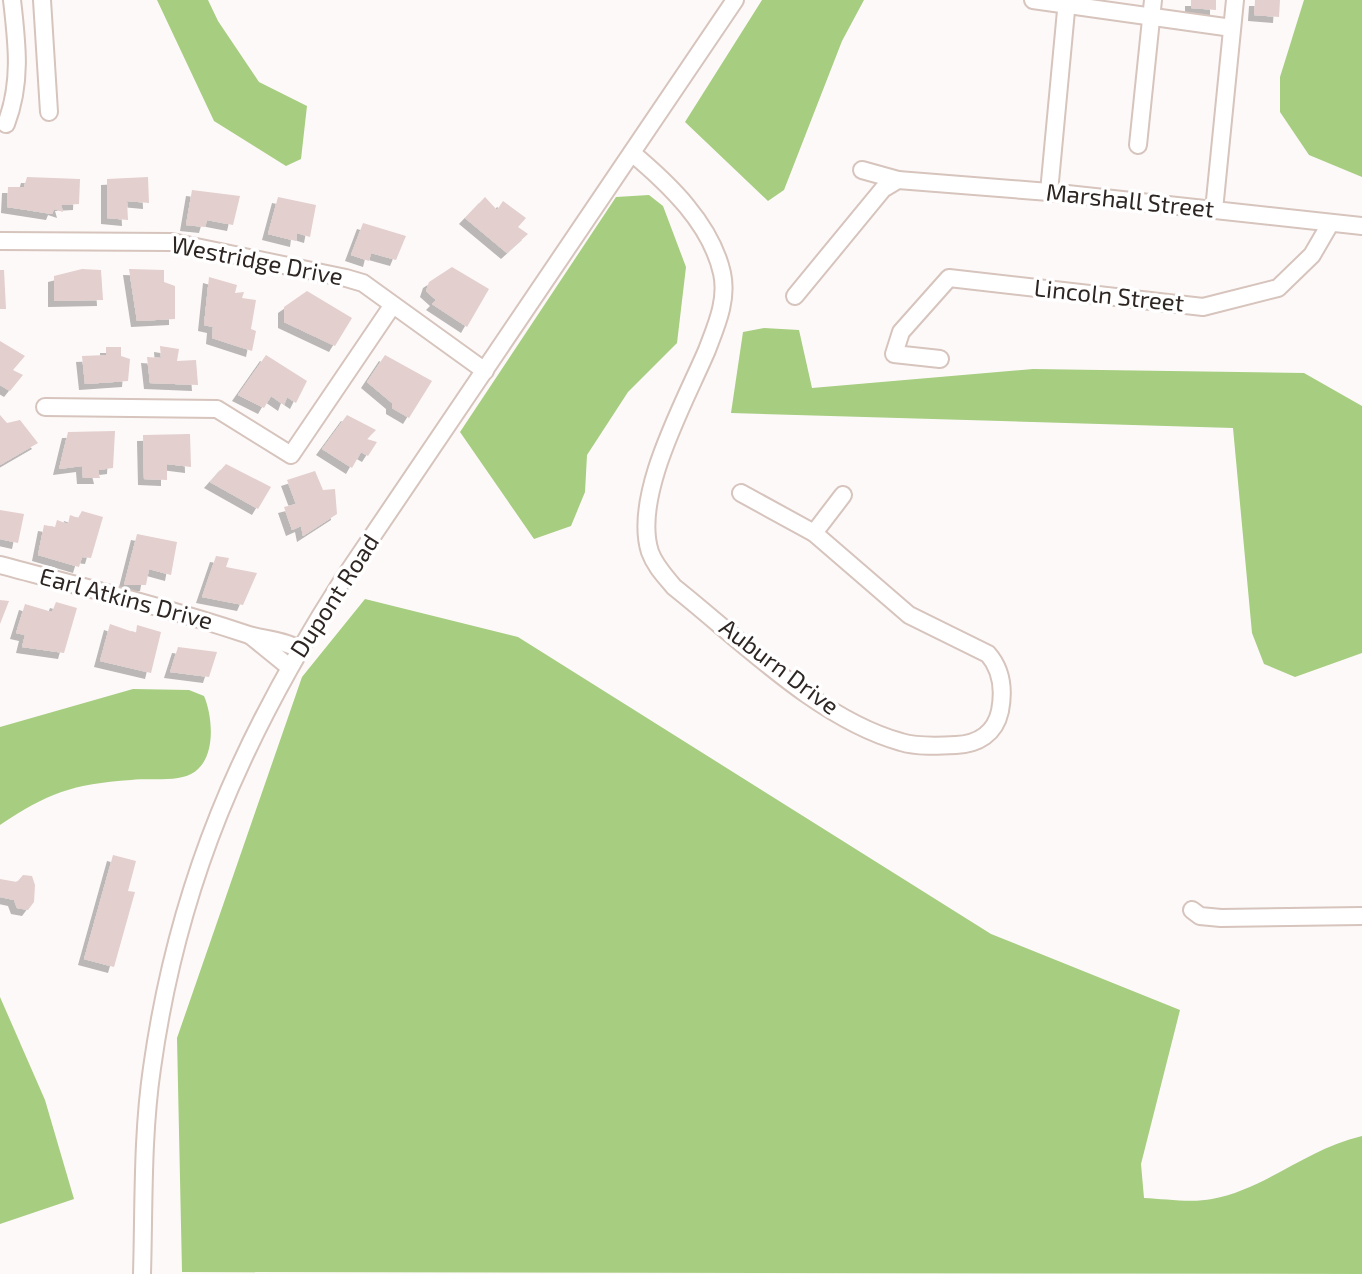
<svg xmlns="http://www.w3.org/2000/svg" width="1362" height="1274" font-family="'Exo 2',sans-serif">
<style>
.forest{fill:#a6cd80}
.building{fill:#e3cfcd;filter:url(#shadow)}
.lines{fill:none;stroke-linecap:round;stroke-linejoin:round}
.minor-casing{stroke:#d6c4bd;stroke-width:20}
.minor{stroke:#fff;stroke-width:16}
.labels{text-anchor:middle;stroke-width:7;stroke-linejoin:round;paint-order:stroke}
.street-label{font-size:24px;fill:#2d2623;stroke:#fff}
</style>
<defs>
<filter id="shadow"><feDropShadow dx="-6" dy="6" stdDeviation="0" flood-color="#0004"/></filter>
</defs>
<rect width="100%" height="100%" fill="#fdf9f8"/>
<!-- forest -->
<g class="forest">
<polygon points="157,0 208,0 218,21 259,82 307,106 301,159 286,166 214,121"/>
<polygon points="762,0 864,0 842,41 784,190 768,201 685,122"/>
<polygon points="1304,0 1362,0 1362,177 1309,155 1280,112 1280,77"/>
<polygon points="649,195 663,206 686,267 677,343 628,392 587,455 585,492 571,526 534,539 460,432 616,197"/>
<polygon points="764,328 799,330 812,388 1033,369 1304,373 1362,406 1362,653 1295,677 1264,664 1252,633 1233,428 731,413 743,332"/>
<path d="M365 599 518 637 991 934 1180 1010 1141 1164 1144 1198C1165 1199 1192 1203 1212 1199 1266 1189 1306 1149 1362 1136V1274L182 1272 177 1038 302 677Z"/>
<path d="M133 689 189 690 204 696C213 717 217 761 191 774 177 782 147 778 131 780 72 784 48 793 0 825V727Z"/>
<polygon points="0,997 45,1100 74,1199 0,1224"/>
</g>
<!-- building -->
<g class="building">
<polygon points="1191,0 1216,0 1216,10 1191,8"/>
<polygon points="1255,0 1280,0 1279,17 1254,15"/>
<polygon points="27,177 80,179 79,204 61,205 63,212 54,209 52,214 7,207 8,187 24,187"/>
<polygon points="148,177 149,203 127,201 128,220 107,218 107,179"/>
<polygon points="192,190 240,196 233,225 207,220 205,227 186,225"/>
<polygon points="278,197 316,205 310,237 297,233 296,241 268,234"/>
<polygon points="485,197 497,210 503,201 526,218 518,227 528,234 507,253 465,218"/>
<polygon points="363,223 406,236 396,260 371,253 369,261 351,255"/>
<polygon points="452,267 489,289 467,327 432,304 436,300 426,291 429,282"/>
<polygon points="82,269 101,270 103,300 54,301 54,276"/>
<polygon points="129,269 164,270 164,282 175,286 175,319 137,321"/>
<polygon points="0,270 4,270 6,309 0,309"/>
<polygon points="209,277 237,285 235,293 244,292 242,298 256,300 251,329 256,331 252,351 212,338 213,327 204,325"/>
<polygon points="307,291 352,318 335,346 284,322 284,307"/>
<polygon points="0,341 25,356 13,370 23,375 10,391 0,385"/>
<polygon points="160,346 179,349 177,361 196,360 198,385 150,383 147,357 161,358"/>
<polygon points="106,347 121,347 121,356 130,359 128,381 85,384 82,356 106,355"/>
<polygon points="266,355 307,381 296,403 287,397 284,405 271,396 264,408 238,395"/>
<polygon points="385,355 432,381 409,418 392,408 392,403 367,382"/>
<polygon points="0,415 7,423 20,420 38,443 0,465"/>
<polygon points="347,415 376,430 367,439 377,442 368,456 361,452 352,468 322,449"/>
<polygon points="115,431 113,468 98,470 100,478 83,478 82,466 59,469 68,432"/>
<polygon points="190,434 191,467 167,464 167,480 144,479 143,435"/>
<polygon points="226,464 271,487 258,509 210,482"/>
<polygon points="315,471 323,490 335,489 337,514 303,536 301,526 292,530 284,507 296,504 287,480"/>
<polygon points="0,510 24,514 18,543 0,539"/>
<polygon points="82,511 103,517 91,558 82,557 79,567 38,555 44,525 55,527 57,520 68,524 70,515 78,518"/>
<polygon points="137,534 177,542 171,575 149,569 146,585 124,585"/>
<polygon points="216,556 229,558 226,567 257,573 243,605 202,597"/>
<polygon points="0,600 9,601 0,624"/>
<polygon points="56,602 77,608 64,653 22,647 25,635 16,633 25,604 52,612"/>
<polygon points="110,624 136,633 137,625 161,632 151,673 100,661"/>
<polygon points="178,647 217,652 209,677 170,672"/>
<polygon points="113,855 136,861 128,891 135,892 114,967 84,959"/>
<polygon points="23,875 32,876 35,885 34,902 28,910 17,908 14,900 0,897 0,879 17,882"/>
</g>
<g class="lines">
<!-- minor casing -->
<g class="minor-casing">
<g id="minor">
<polyline points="42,0 49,112"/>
<polyline points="1033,0 1232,28"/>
<path d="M6 124C22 83 17 43 12 0"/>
<polyline points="1138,145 1153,0"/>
<path d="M632 153C669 184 711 224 722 273 728 300 716 326 707 350 685 402 632 496 650 552 655 566 665 576 674 587 741 640 818 719 901 742 917 747 938 746 956 745 978 744 995 734 1000 711 1004 690 1002 670 988 654L909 615 814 533 741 493"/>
<polyline points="862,170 898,180"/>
<polyline points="1049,192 1067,0"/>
<polyline points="1214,210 1235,0"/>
<polyline points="0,241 172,242 346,278 363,283 485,371"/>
<polyline points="795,296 883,189 898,180 1049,192 1362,226"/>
<polyline points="940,359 894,354 901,332 949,278 1203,307 1278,288 1312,255 1330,224"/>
<polyline points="45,407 217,409 291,455 392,306"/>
<polyline points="814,533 843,495"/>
<path d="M0 565C82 587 165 607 246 634 264 640 281 639 299 649"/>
<polyline points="251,636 288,666"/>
<polyline points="1192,910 1200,916 1221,918 1362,916"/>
<path d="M142 1274C144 1206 142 1136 152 1068 178 882 242 738 342 581L735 0"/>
</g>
</g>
<!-- minor -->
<use href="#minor" class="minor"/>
</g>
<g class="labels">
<!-- street labels -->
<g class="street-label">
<text transform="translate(1130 201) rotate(6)" y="8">Marshall Street</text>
<text transform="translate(257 261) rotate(11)" y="8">Westridge Drive</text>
<text transform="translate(1109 296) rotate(6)" y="8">Lincoln Street</text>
<text transform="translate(335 596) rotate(-57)" y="8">Dupont Road</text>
<text transform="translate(126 599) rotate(15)" y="8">Earl Atkins Drive</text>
<text transform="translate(779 667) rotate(37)" y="8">Auburn Drive</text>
</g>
</g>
</svg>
